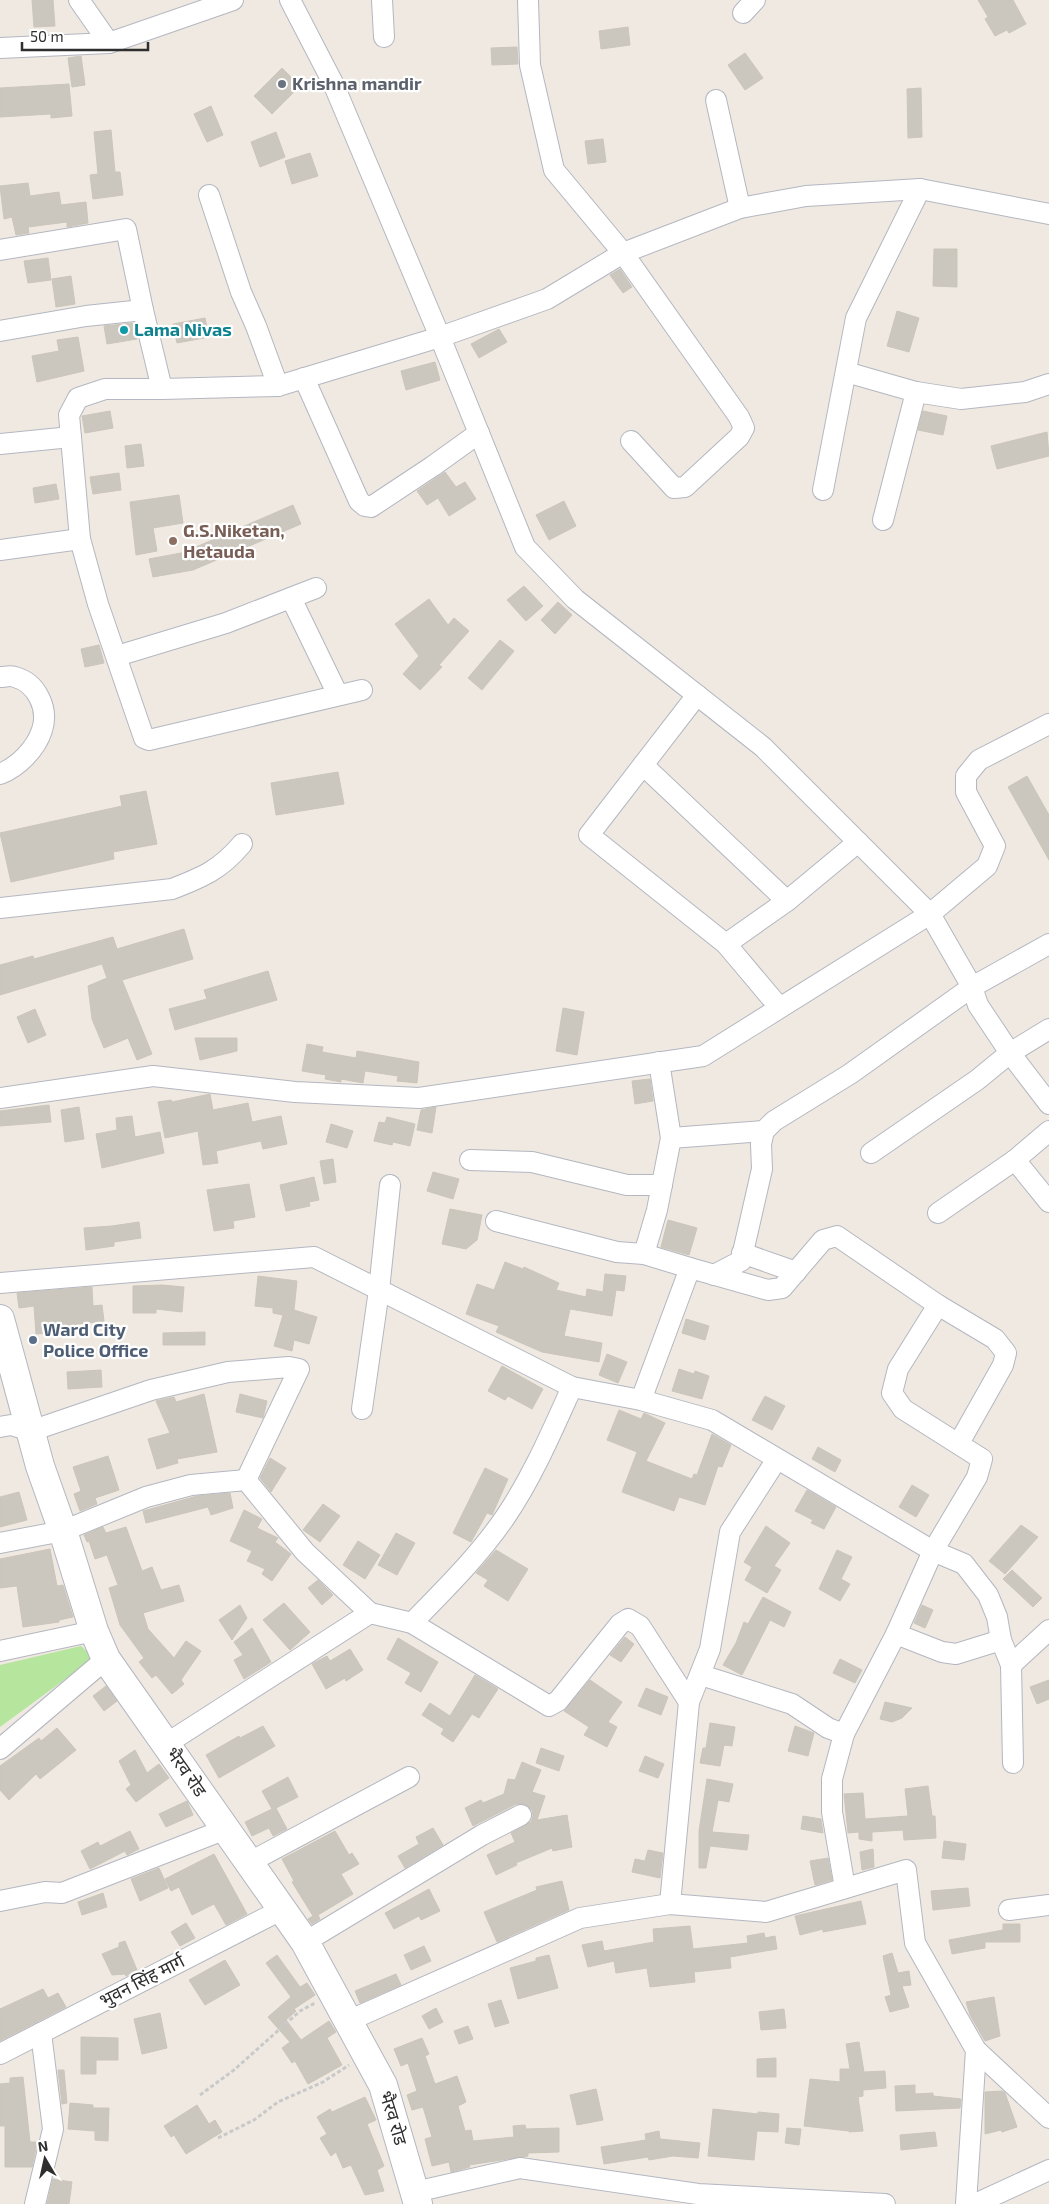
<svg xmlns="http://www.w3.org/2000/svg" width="1049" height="2204" font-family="'Exo 2','Noto Sans Devanagari',sans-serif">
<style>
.green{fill:#b6e59e}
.building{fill:#cbc7bf;stroke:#cbc5ba}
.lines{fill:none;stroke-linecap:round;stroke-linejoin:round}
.minor-casing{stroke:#b4b7c1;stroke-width:22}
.secondary-casing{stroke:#b4b7c1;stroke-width:30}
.path{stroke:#c9c9c9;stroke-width:3;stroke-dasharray:4 2.5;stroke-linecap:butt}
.minor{stroke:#fff;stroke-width:20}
.secondary{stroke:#fff;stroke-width:28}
.worship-dot{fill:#6b7280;stroke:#fff;stroke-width:2}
.culture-dot{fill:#0f9aa8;stroke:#fff;stroke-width:2}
.education-dot{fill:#8d6e63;stroke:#fff;stroke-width:2}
.service-dot{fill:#5c6f8a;stroke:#fff;stroke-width:2}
.labels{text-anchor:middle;stroke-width:4.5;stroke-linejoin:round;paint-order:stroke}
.worship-label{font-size:18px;font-weight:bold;fill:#5b616d;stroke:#fff;text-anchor:start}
.culture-label{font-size:18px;font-weight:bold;fill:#0d838f;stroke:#fff;text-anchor:start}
.education-label{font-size:18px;font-weight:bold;fill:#785e54;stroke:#fff;text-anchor:start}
.service-label{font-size:18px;font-weight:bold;fill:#4e5e75;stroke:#fff;text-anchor:start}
.street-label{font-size:18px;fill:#2e2e2e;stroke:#fff}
</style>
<rect width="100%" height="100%" fill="#efe9e1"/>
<!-- green -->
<polygon class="green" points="81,1646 94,1658 0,1727 0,1665"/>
<!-- building -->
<g class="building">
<polygon points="32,0 53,0 55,26 34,27"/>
<polygon points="978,0 1013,0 1026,24 1009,33 1007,30 995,36 985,19 988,17"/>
<polygon points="628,27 630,45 601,49 599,31"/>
<polygon points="517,47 518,64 492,65 491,48"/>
<polygon points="745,53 763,78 745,90 728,65"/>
<polygon points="81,56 85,85 72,87 68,58"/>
<polygon points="282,68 300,86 272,114 254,96"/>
<polygon points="69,84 72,116 51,118 51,114 0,117 0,88"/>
<polygon points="921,88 922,137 908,138 907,89"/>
<polygon points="211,106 223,135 207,142 194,114"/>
<polygon points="111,130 115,172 120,172 123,195 93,199 90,175 98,174 94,132"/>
<polygon points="276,132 285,157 260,167 251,142"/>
<polygon points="603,139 606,162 588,164 585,141"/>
<polygon points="310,153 318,176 292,184 285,161"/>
<polygon points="28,183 30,196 59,192 61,205 86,202 88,223 67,227 67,222 28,227 29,233 16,235 12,217 4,219 0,186"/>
<polygon points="934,249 957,249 957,287 933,286"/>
<polygon points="48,258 51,280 28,283 24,261"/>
<polygon points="620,269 632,287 623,293 610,275"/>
<polygon points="71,276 75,304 56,307 52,279"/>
<polygon points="897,311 919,318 909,352 887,346"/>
<polygon points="205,318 209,337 177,343 173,324"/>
<polygon points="134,323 137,339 107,344 104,326"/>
<polygon points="499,329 507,342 479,358 471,344"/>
<polygon points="78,337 84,371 37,382 32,356 59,351 57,340"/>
<polygon points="435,362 440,380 406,390 401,371"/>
<polygon points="110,411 113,428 85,433 82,416"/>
<polygon points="923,411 947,416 943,435 918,430"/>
<polygon points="1047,432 1049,456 997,469 991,446"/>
<polygon points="141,444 144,466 127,468 125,446"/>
<polygon points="445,472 456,487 465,482 476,499 449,516 438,498 427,505 417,491"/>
<polygon points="119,473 121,490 93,494 90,477"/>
<polygon points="56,484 59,499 35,503 33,488"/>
<polygon points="179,495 183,523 153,528 157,551 136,555 130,502"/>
<polygon points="564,501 576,526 549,540 536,515"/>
<polygon points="293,505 301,524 193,570 153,577 149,559 197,550 196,547"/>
<polygon points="524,586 543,606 526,621 507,600"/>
<polygon points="429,599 448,625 454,618 469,631 439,665 442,667 420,690 403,674 419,656 395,624"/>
<polygon points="558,602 572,615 555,634 541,620"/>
<polygon points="500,640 514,651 482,690 468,678"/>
<polygon points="99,645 104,663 85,667 81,649"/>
<polygon points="338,772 344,804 276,815 271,783"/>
<polygon points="1027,776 1049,815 1049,860 1008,787"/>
<polygon points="146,791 157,844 113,852 114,859 11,882 0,833 122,806 120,796"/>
<polygon points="184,929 193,959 122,980 152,1054 137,1060 128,1038 104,1048 92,1019 88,986 107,978 102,964 0,995 0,965 33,956 34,959 113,937 117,949"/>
<polygon points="268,971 277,1000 175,1030 169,1009 207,999 204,990"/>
<polygon points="563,1008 584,1012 577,1055 556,1051"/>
<polygon points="35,1009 46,1035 28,1043 17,1017"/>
<polygon points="195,1038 237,1038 237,1051 200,1060"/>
<polygon points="307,1044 323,1047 322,1052 356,1058 357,1051 419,1062 417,1083 397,1081 398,1076 365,1071 363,1083 341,1079 341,1082 325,1079 326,1075 302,1071"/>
<polygon points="650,1079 653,1101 635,1104 632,1081"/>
<polygon points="210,1094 213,1110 248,1103 252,1122 281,1116 287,1144 263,1149 261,1141 216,1151 218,1163 203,1165 198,1131 165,1138 158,1102 171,1100 172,1102"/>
<polygon points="49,1105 51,1122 0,1126 0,1111"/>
<polygon points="79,1107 84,1139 65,1142 61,1110"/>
<polygon points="436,1107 432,1133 417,1130 421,1110"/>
<polygon points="132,1116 135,1137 160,1132 164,1153 102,1168 96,1134 117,1130 116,1118"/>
<polygon points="387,1117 415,1124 410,1146 393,1142 392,1145 374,1141 379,1122 385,1123"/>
<polygon points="331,1124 353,1131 347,1148 326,1142"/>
<polygon points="333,1159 336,1182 324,1184 320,1161"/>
<polygon points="433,1172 459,1179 453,1199 427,1191"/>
<polygon points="314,1177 319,1200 309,1202 310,1206 286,1211 280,1185"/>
<polygon points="249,1184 255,1217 233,1221 234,1228 214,1231 207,1190"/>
<polygon points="450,1209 482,1215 477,1240 466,1249 442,1244"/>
<polygon points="668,1220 697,1228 689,1255 661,1247"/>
<polygon points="139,1222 141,1238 114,1242 114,1246 86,1250 84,1228 112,1226"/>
<polygon points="505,1262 523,1269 524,1267 559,1283 556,1290 586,1297 587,1289 603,1292 605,1274 626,1276 624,1291 616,1290 612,1316 570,1309 564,1336 602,1343 599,1362 542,1352 496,1332 499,1326 466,1314 477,1284 494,1290"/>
<polygon points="258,1276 297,1281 294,1310 317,1317 309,1344 294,1340 292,1351 274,1346 283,1315 273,1313 273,1308 255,1306"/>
<polygon points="162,1285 184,1287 182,1312 156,1309 156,1313 133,1313 133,1286"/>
<polygon points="92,1287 93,1306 102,1305 104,1321 70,1325 71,1331 36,1334 34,1306 19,1308 17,1293"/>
<polygon points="686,1319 709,1326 705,1340 682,1333"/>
<polygon points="205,1332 205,1345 163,1345 163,1333"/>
<polygon points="607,1354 627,1362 618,1383 599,1375"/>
<polygon points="502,1366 543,1389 532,1409 508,1396 505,1400 488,1391"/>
<polygon points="679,1369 694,1374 695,1371 709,1376 702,1399 672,1391"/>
<polygon points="101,1370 102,1387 68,1389 67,1372"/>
<polygon points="204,1394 217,1452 177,1459 178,1463 157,1469 148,1439 170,1433 156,1401 174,1397 176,1402"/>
<polygon points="240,1394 267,1401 263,1418 236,1412"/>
<polygon points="765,1396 785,1406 772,1430 752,1420"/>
<polygon points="619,1410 641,1419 644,1413 665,1423 646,1461 692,1479 694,1474 697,1475 712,1434 731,1445 722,1467 718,1466 705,1505 679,1497 674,1511 622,1492 637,1452 607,1440"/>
<polygon points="818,1447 841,1460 835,1472 812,1459"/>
<polygon points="108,1456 119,1490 95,1498 97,1504 80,1511 74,1494 81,1491 73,1467"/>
<polygon points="270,1458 286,1468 271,1492 260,1478"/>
<polygon points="485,1468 508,1479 492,1515 487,1513 471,1542 453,1533"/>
<polygon points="912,1485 929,1495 916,1517 899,1507"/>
<polygon points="807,1490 836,1507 824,1529 811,1523 813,1520 795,1511"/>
<polygon points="19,1492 27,1520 0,1527 0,1497"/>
<polygon points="230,1493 233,1508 211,1515 208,1507 146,1523 143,1511 197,1496"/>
<polygon points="323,1504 340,1516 320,1542 303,1530"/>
<polygon points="244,1510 262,1519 257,1528 278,1538 275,1542 291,1554 272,1581 262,1574 265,1569 247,1561 252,1551 230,1541"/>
<polygon points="1021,1525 1038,1537 1005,1574 989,1561"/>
<polygon points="766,1526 790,1543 774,1566 781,1570 767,1593 745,1580 752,1567 744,1562"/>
<polygon points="103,1527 106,1533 126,1527 142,1571 152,1567 161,1590 179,1585 184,1601 143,1613 148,1629 174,1658 186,1641 201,1651 181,1680 184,1684 172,1694 156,1675 152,1678 139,1662 144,1658 120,1625 109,1588 118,1585 107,1555 95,1559 89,1541 87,1542 84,1535"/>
<polygon points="396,1533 415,1543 397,1575 378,1565"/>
<polygon points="358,1541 380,1555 365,1579 343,1565"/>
<polygon points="50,1549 57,1586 63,1585 73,1617 59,1620 59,1622 23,1627 17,1586 0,1588 0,1559"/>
<polygon points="496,1550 528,1569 508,1601 484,1586 488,1580 476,1573"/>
<polygon points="837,1550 852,1557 841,1579 850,1584 840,1601 819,1589"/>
<polygon points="1012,1570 1042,1598 1033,1607 1003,1579"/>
<polygon points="318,1580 333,1595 322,1605 308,1588"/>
<polygon points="763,1597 791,1612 784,1627 770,1620 742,1675 723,1665 736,1643 744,1622 748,1624"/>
<polygon points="284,1603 310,1632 290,1650 263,1620"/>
<polygon points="240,1605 247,1618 232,1640 219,1620"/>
<polygon points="922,1605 933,1610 925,1628 914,1623"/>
<polygon points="252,1628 271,1662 244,1679 234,1660 243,1655 234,1642"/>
<polygon points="625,1637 634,1644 621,1662 610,1655"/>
<polygon points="398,1638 438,1662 421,1692 405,1683 411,1673 387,1659"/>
<polygon points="350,1649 363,1670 346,1681 345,1678 326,1689 312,1664 327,1656 330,1661"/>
<polygon points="840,1659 862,1670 855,1683 833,1673"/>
<polygon points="475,1675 498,1689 479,1718 472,1714 453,1742 441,1734 444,1729 422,1715 430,1703 450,1716"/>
<polygon points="590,1680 622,1702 608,1722 617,1727 607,1747 584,1735 589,1727 564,1711"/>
<polygon points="1049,1680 1049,1699 1037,1704 1030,1687"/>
<polygon points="106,1686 117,1701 104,1711 93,1696"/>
<polygon points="646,1688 668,1697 661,1715 638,1706"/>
<polygon points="885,1702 912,1708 902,1718 892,1722 880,1719"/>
<polygon points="710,1723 735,1727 732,1746 724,1745 720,1766 700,1763 703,1748 706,1748"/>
<polygon points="263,1726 275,1746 219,1778 206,1755 239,1736 240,1738"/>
<polygon points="795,1726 814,1733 808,1756 788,1751"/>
<polygon points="57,1728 76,1750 40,1779 36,1774 9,1800 0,1790 0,1766 39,1738 41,1741"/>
<polygon points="541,1748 564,1756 559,1771 536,1763"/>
<polygon points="135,1750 147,1773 159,1764 169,1778 136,1802 126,1789 131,1785 119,1761"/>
<polygon points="645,1756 664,1764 658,1778 639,1771"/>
<polygon points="522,1762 541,1770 532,1792 545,1796 537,1820 567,1815 572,1847 553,1851 552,1848 516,1863 517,1865 496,1875 487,1855 515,1842 511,1833 531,1822 533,1816 532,1810 527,1805 516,1804 473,1826 465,1808 481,1800 483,1803 504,1794 508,1779 515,1780"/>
<polygon points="288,1777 298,1797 276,1808 287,1829 273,1836 269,1828 252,1836 245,1822 272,1809 262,1791"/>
<polygon points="707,1779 733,1784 729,1802 718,1800 712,1832 749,1835 747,1850 710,1846 706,1868 699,1868 699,1831"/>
<polygon points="928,1786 932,1816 935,1816 936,1838 904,1840 903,1830 872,1832 872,1841 859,1839 859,1832 848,1833 844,1794 863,1793 865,1819 908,1816 905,1789"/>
<polygon points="187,1801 193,1815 166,1827 159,1814"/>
<polygon points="803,1816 821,1819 823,1833 801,1829"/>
<polygon points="433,1828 443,1845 405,1868 398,1856 419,1844 416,1837"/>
<polygon points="130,1831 139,1849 127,1855 125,1851 90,1869 81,1851 98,1842 100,1846"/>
<polygon points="335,1831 349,1855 352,1853 359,1864 341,1874 353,1894 318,1915 320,1919 312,1924 308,1919 313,1916 292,1882 294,1881 282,1859"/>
<polygon points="944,1841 966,1844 964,1860 942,1858"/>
<polygon points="873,1849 874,1867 862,1870 860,1852"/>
<polygon points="648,1850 663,1853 660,1878 632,1872 635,1859 645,1861"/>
<polygon points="214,1854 247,1914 226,1925 214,1904 192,1915 179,1887 171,1891 165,1879"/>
<polygon points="828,1858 832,1880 815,1885 810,1861"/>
<polygon points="159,1868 168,1888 140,1901 131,1879"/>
<polygon points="562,1881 569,1910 497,1942 484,1912 537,1890 536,1887"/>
<polygon points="968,1888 970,1906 933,1910 931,1891"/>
<polygon points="429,1889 440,1911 421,1920 419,1916 394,1929 385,1913"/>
<polygon points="103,1893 107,1907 82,1915 78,1902"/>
<polygon points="861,1901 866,1924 823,1932 823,1929 800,1935 795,1916"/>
<polygon points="186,1923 195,1938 180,1946 171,1932"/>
<polygon points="1003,1924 1020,1924 1020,1942 985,1942 985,1948 952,1954 949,1940 1003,1930"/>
<polygon points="690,1926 693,1949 748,1943 747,1936 764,1933 765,1938 775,1936 777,1949 730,1957 731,1968 694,1972 695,1982 650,1987 647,1968 616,1973 614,1961 588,1967 582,1945 602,1941 604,1951 654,1942 653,1929"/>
<polygon points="125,1941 137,1970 126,1976 125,1974 112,1975 102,1954 119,1947 119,1943"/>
<polygon points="424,1946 431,1961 411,1970 404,1955"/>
<polygon points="892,1953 898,1973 909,1971 911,1985 902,1986 909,2007 890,2012 885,1997 891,1995 883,1956"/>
<polygon points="277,1955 300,1987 307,1983 315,1995 294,2009 296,2011 286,2020 301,2040 329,2021 336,2032 327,2038 342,2065 308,2084 295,2061 292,2063 282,2048 290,2042 268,2017 291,1997 266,1963"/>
<polygon points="549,1955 558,1988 518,1999 510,1968 536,1961 536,1958"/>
<polygon points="225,1960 240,1985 205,2005 189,1980"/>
<polygon points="396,1974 401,1985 360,2003 355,1991"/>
<polygon points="43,1989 48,1998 58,1993 66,2007 0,2041 0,2009"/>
<polygon points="994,1997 1000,2036 985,2041 970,2015 966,2002"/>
<polygon points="501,2000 509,2023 495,2027 488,2004"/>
<polygon points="436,2008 443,2022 429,2029 422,2016"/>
<polygon points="784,2009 786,2028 761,2030 759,2012"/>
<polygon points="160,2013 167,2048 142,2054 134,2019"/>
<polygon points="468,2026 473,2039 459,2044 454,2031"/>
<polygon points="81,2037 118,2038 118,2060 96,2060 96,2074 81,2074"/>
<polygon points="422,2038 429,2054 425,2056 435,2084 457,2076 466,2102 458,2106 465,2131 471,2130 473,2141 514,2137 513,2126 525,2125 526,2129 559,2128 559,2152 528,2153 528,2156 469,2165 470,2167 451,2172 449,2162 432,2166 425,2139 432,2137 423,2107 412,2110 407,2095 417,2091 408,2063 401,2066 394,2049"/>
<polygon points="859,2042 864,2072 885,2071 886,2088 863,2090 863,2096 858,2097 863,2131 849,2132 849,2131 804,2126 810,2079 840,2082 840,2069 850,2069 846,2044"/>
<polygon points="776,2058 776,2077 757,2077 757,2059"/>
<polygon points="58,2070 64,2070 67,2103 62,2104"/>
<polygon points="23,2077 30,2142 36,2142 36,2148 32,2167 5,2167 5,2126 0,2126 0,2084 10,2083 10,2078"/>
<polygon points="915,2085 915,2094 933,2093 933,2096 961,2099 960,2108 896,2111 895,2086"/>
<polygon points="596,2089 603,2120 577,2125 570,2095"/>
<polygon points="1002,2091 1005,2093 1017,2127 1002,2132 1001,2130 985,2134 985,2092"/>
<polygon points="365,2097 376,2120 367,2124 384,2166 377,2170 384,2191 365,2195 351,2165 343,2168 336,2152 331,2156 320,2138 327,2134 317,2117 330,2109 332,2112"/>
<polygon points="70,2103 93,2105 93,2108 109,2108 108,2141 95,2140 95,2131 68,2129"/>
<polygon points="197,2105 209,2124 215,2120 222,2132 186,2154 174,2135 171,2137 164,2126"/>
<polygon points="713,2109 758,2114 758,2112 779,2114 778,2132 757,2131 754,2160 708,2156"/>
<polygon points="787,2128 801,2129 799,2145 785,2143"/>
<polygon points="659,2131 660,2139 700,2143 698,2158 673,2156 649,2160 648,2157 604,2164 601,2147 646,2140 645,2134"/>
<polygon points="935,2132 937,2146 901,2150 900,2135"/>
<polygon points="53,2179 72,2182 69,2204 47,2204"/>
</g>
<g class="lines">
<!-- minor casing -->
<g class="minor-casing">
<g id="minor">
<polyline points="79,0 109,43"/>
<polyline points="290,0 333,83 440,337 525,547 575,599 763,747 930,914 972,987 978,1005 1010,1053 1049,1104"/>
<polyline points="382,0 384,37"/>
<polyline points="528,0 530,65 554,170 623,253 739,417 744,428 739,437 685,487 674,488 631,441"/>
<polyline points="743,13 755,0"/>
<polyline points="0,48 109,43 233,0"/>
<polyline points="716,100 740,208"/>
<polyline points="209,195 241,292 256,326 278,386"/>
<polyline points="0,250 126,229 143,310"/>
<polyline points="0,331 86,316 143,310 162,389 278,386 440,337 547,299 623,253 740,208 806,196 920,189 1049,214"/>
<polyline points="846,372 916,392 883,520"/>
<polyline points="304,378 359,501 365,506 371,507 433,466 479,433"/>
<polyline points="162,389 105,389 78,398 69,415 80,539 98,604 144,738 149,740 362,690"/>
<polyline points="916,392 961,399 1025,392 1049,384"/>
<polyline points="0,444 71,437"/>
<polyline points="823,490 856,318 920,189"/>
<polyline points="0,550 80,539"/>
<polyline points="291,598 338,695"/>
<polyline points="117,656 226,623 316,588"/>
<path d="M0 677C5 677 11 675 15 677 37 683 49 709 42 730 36 749 18 767 0 774"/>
<polyline points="697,695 589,835 726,944 779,1007"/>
<polyline points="643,765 787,901"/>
<path d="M0 908 172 889C203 877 220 870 242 844"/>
<polyline points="726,944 787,901 858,842"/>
<polyline points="0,1098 153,1076 295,1092 419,1098 703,1056 930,914 987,866 995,846 966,792 966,776 979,760 1049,724"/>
<polyline points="671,1138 764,1131"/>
<polyline points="871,1153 977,1080 1010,1053 1049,1029"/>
<polyline points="470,1160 532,1162 627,1185 662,1185"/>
<polyline points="1015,1160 1049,1202"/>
<polyline points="938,1213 1015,1160 1049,1131"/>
<polyline points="496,1221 617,1252 644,1254 690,1268"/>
<polyline points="742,1253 796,1272"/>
<polyline points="644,1254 657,1210 671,1138 659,1062"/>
<polyline points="714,1275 741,1261 762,1169 761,1144 764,1131 774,1121 850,1074 972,987 1049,944"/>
<polyline points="0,1283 314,1257 572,1387 641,1400 712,1420 933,1551 964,1564 988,1595 997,1617 1001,1640 1011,1665 1013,1763"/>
<polyline points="641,1400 690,1268 768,1290 782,1288 823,1240 837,1236 938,1305"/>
<polyline points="362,1409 379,1290 390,1185"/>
<polyline points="0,1427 11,1425 31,1431 151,1390 228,1372 289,1367 299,1369 246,1480"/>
<polyline points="0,1543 63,1531 146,1497 191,1485 246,1480 305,1552 370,1613"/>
<path d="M412 1623C445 1589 479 1556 506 1516 533 1476 552 1431 572 1387"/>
<polyline points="896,1634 942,1652 956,1654 1001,1640"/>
<polyline points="0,1651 94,1631"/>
<polyline points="1011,1665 1049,1630"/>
<polyline points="701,1675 792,1704 828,1728 844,1734"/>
<polyline points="166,1744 370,1613 412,1623 549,1706 558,1701 620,1624 628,1619 640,1626 689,1702"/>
<polyline points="0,1749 106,1659"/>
<polyline points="250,1862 409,1777"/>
<polyline points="845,1888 832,1812 832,1779 844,1734 896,1634 933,1551 977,1477 982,1459 903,1409 892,1393 898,1369 938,1305 995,1339 1006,1353 1003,1365 959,1443"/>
<polyline points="0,1901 45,1892 62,1893 226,1829"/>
<polyline points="670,1904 689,1702 710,1649 730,1532 777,1459"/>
<polyline points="1009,1910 1049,1905"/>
<polyline points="305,1942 482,1835 521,1815"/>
<polyline points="348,2021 580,1918 670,1904 766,1912 906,1870 915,1943 976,2050 966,2204"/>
<polyline points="976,2050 1049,2118"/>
<polyline points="0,2054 283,1909"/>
<polyline points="415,2192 520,2168 698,2194 885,2204"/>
<polyline points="35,2204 53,2129 41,2033"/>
<polyline points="975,2204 1049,2170"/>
</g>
</g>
<!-- secondary casing -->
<g class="secondary-casing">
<polyline id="secondary" points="0,1319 40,1466 63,1531 94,1631 106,1659 305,1942 383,2085 418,2204"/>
</g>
<!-- path -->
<g class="path">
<polyline points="200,2095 234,2070 300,2011 315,2003"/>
<polyline points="218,2138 254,2120 278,2102 323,2082 349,2065"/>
</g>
<!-- minor -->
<use href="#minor" class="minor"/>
<!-- secondary -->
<use href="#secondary" class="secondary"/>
</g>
<!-- markers -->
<circle class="worship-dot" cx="282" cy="84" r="5"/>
<circle class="culture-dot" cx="124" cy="330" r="5"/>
<circle class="education-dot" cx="173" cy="541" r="5"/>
<circle class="service-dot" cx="33" cy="1340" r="5"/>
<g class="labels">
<!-- worship labels -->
<g class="worship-label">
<text x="292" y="90">Krishna mandir</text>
</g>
<!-- culture labels -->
<g class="culture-label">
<text x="134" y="336">Lama Nivas</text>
</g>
<!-- education labels -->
<g class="education-label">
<text x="183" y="537">G.S.Niketan,<tspan x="183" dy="21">Hetauda</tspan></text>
</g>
<!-- service labels -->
<g class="service-label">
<text x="43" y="1336">Ward City<tspan x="43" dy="21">Police Office</tspan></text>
</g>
<!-- street labels -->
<g class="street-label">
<text transform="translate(186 1772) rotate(55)" y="6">भैरव रोड</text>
<text transform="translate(142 1981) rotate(-27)" y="6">भुवन सिंह मार्ग</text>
<text transform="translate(393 2118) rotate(73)" y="6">भैरव रोड</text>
</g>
</g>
<!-- north arrow -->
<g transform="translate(45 2159) rotate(351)" stroke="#ffffff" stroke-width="4" paint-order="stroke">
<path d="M0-4L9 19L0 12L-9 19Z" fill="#2e2e2e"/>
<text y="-8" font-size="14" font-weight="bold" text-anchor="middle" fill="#2e2e2e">N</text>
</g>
<!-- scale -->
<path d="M22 42v8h126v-8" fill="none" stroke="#2e2e2e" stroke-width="2.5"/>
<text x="30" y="42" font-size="15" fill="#2e2e2e" stroke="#ffffff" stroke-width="4" paint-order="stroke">50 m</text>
</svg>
